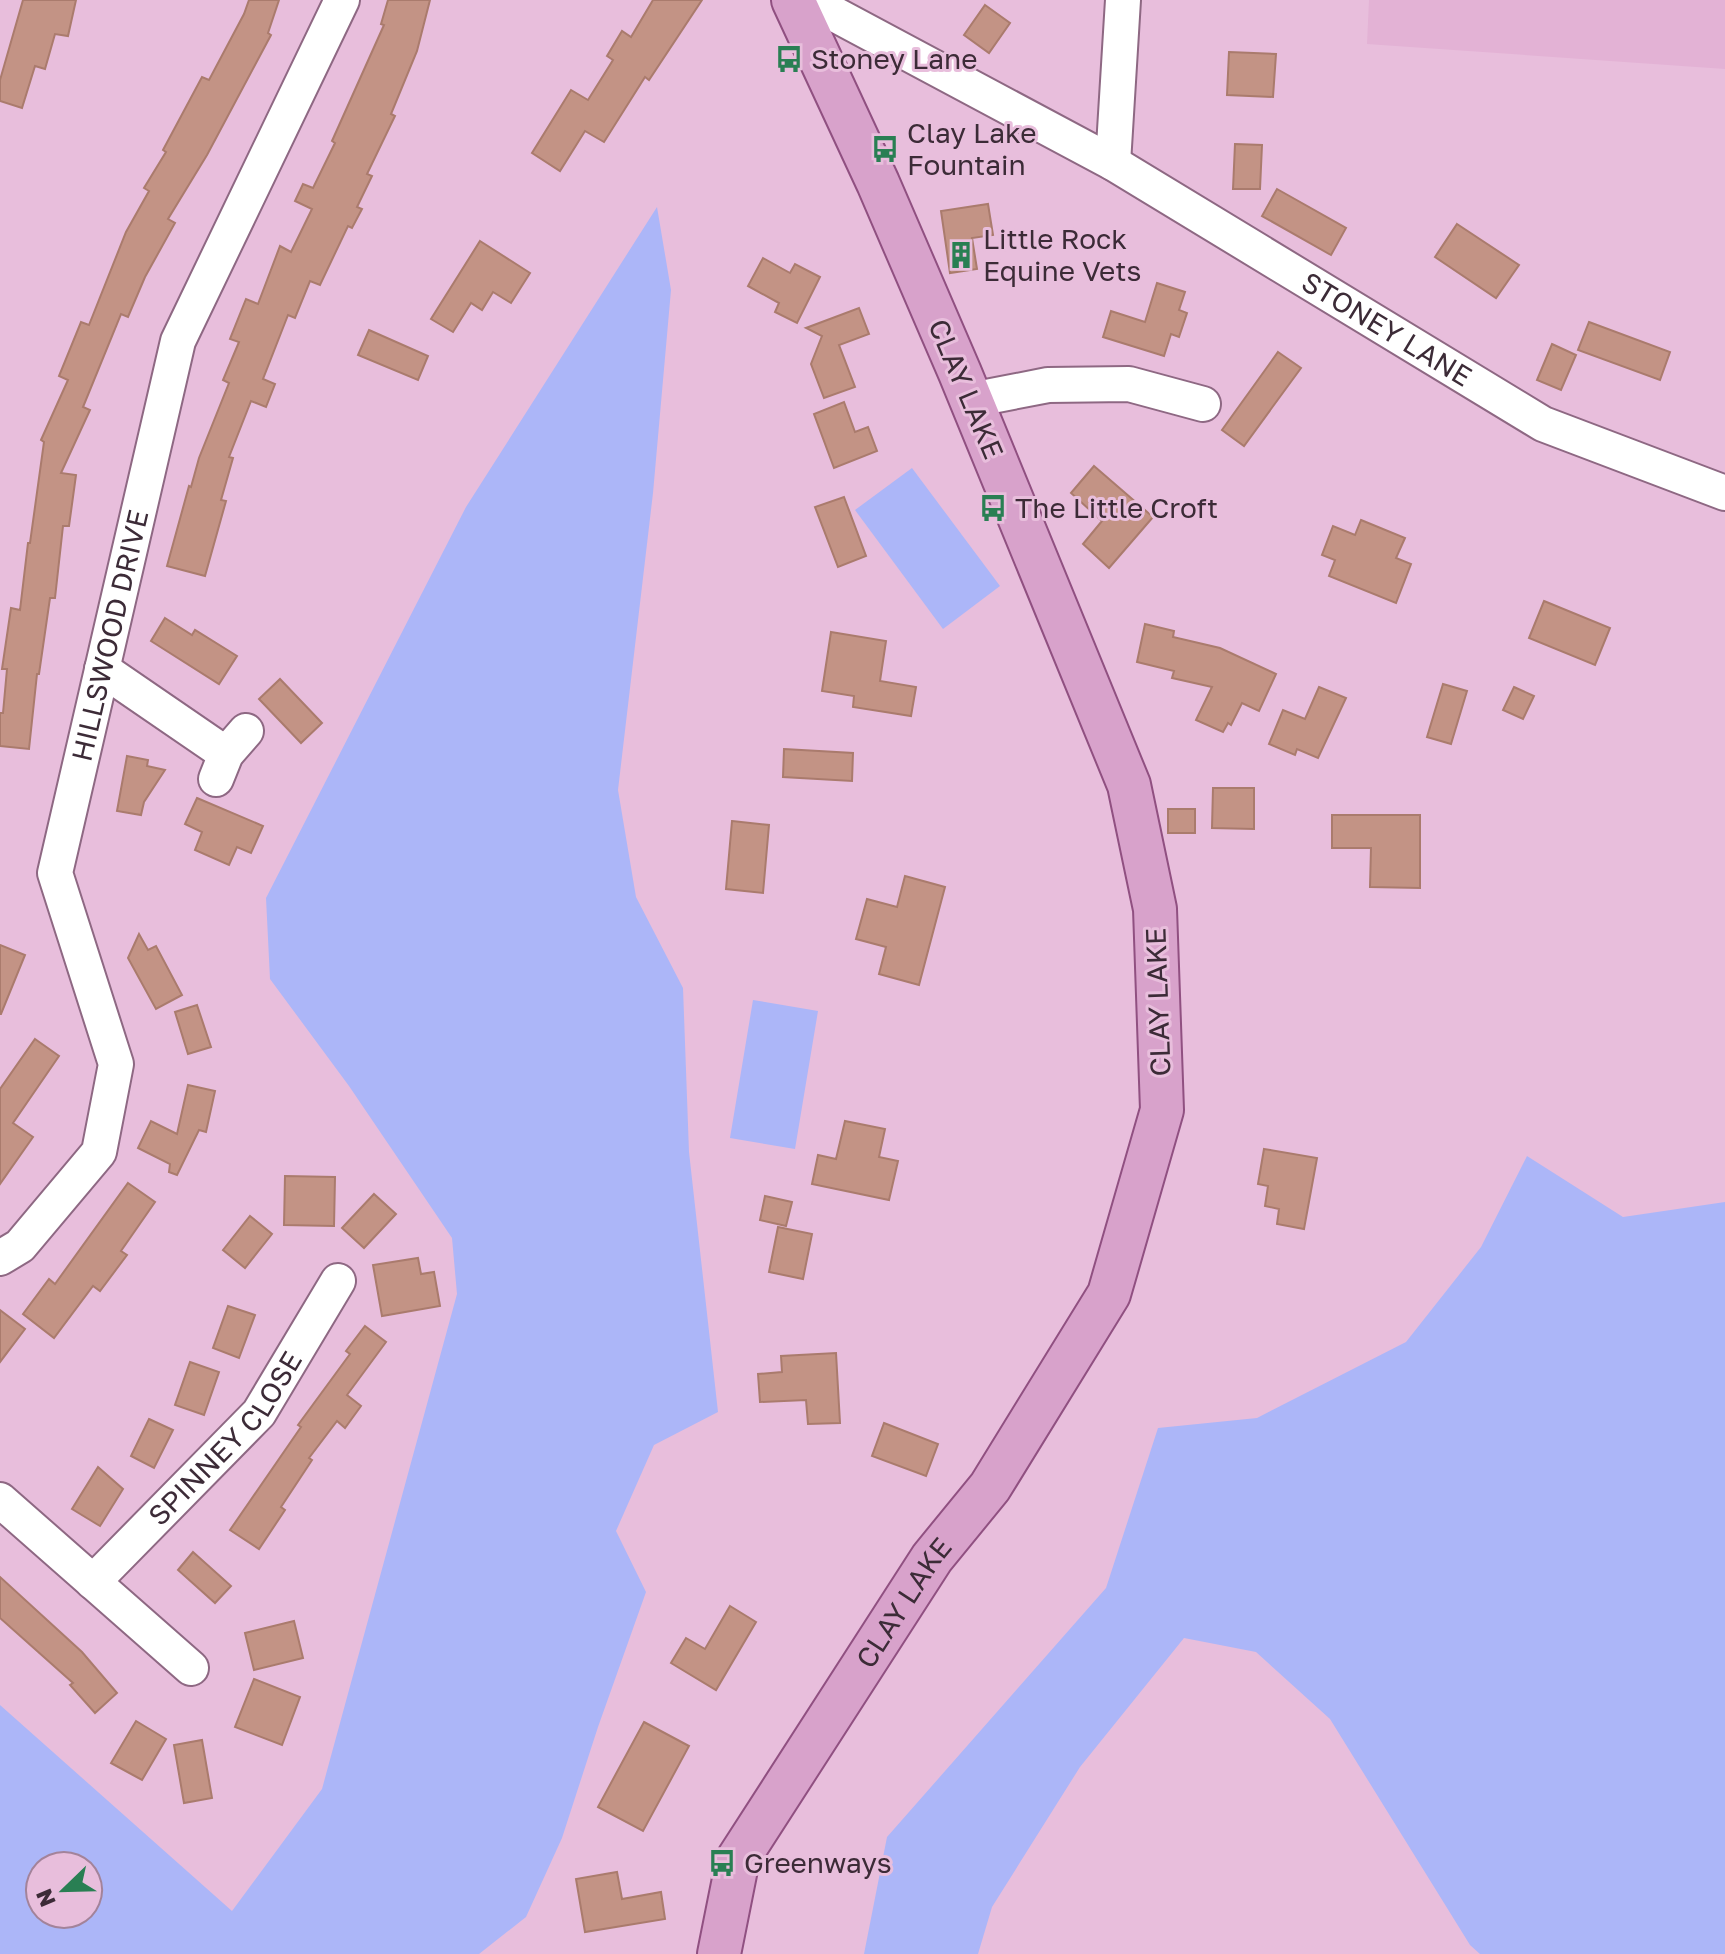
<svg xmlns="http://www.w3.org/2000/svg" width="1725" height="1954" font-family="'Golos Text',sans-serif">
<style>
.built{fill:#e3b2d5}
.green{fill:#acb6f8;fill-rule:evenodd}
.building{fill:#c39385;stroke:#aa7b6d;stroke-width:2}
.lines{fill:none;stroke-linecap:round;stroke-linejoin:round}
.minor-casing{stroke:#8e6883;stroke-width:38}
.major-casing{stroke:#905081;stroke-width:46}
.minor{stroke:#fff;stroke-width:34}
.major{stroke:#d8a2cb;stroke-width:42}
.labels{text-anchor:middle;stroke-width:6;stroke-linejoin:round;paint-order:stroke}
.poi-label{font-size:28px;fill:#3c2b37;stroke:#e8bedc;text-anchor:start}
.street-label{font-size:28px;fill:#3c2b37;stroke:#e8bedc}
</style>
<rect width="100%" height="100%" fill="#e8bedc"/>
<!-- built -->
<polygon class="built" points="1369,0 1725,0 1725,69 1367,44"/>
<!-- green -->
<g class="green">
<path d="M657 207 671 290 653 493 618 790 636 897 683 988 689 1152 718 1412 654 1445 616 1531 646 1592 598 1727 562 1838 526 1917 479 1954H0V1705L232 1911 322 1789 457 1294 452 1238 349 1086 270 979 266 898 466 507ZM40 1866H88V1914H40Z"/>
<polygon points="912,468 1000,586 943,629 855,510"/>
<polygon points="753,1000 818,1011 795,1149 730,1138"/>
<polygon points="1527,1156 1623,1217 1725,1202 1725,1954 1480,1954 1470,1945 1330,1719 1256,1652 1184,1638 1080,1767 992,1907 978,1954 864,1954 887,1837 1106,1588 1158,1428 1257,1418 1406,1342 1481,1247"/>
</g>
<!-- building -->
<g class="building">
<polygon points="23,0 76,0 68,36 55,34 45,69 35,66 22,108 0,101 0,80"/>
<polygon points="249,0 279,0 268,33 271,35 207,155 168,219 175,223 145,277 128,317 121,314 83,407 90,410 61,473 76,475 69,526 63,526 55,598 50,598 39,674 37,674 29,749 0,746 0,713 3,713 7,669 2,669 11,608 20,610 28,543 30,543 44,442 41,440 68,380 59,376 81,322 89,325 126,232 149,191 144,188 166,152 163,150 202,77 209,80 244,14"/>
<polygon points="388,0 430,0 417,51 391,114 395,116 367,174 372,176 357,207 362,209 352,228 348,226 320,285 310,281 295,318 288,315 263,379 275,384 266,407 251,401 229,457 233,458 221,500 226,501 205,576 167,566 189,486 191,487 199,458 229,383 223,380 239,342 230,339 246,299 258,304 280,246 291,252 312,209 295,201 303,184 313,188 335,143 332,141 384,25 381,24"/>
<polygon points="653,0 702,0 649,80 645,77 604,142 585,131 560,171 532,153 571,90 588,100 613,60 607,56 622,31 631,37"/>
<polygon points="985,5 1010,23 989,53 964,35"/>
<polygon points="1229,52 1276,54 1273,97 1227,95"/>
<polygon points="1235,144 1262,145 1260,189 1233,189"/>
<polygon points="1277,189 1346,228 1331,255 1262,216"/>
<polygon points="988,204 993,235 972,238 977,269 950,273 941,211"/>
<polygon points="1457,224 1519,265 1496,298 1435,257"/>
<polygon points="480,241 530,273 511,303 493,292 482,310 471,303 453,332 431,319"/>
<polygon points="763,258 790,273 795,264 820,277 797,323 775,312 779,303 748,286"/>
<polygon points="1157,283 1185,292 1179,310 1187,313 1179,337 1171,334 1164,356 1103,337 1111,311 1145,322"/>
<polygon points="859,308 869,334 839,345 855,387 824,398 811,364 822,336 806,328"/>
<polygon points="1589,322 1670,352 1660,380 1578,350"/>
<polygon points="369,330 428,356 418,380 358,355"/>
<polygon points="1552,344 1576,355 1561,390 1537,380"/>
<polygon points="1278,352 1301,368 1244,446 1222,430"/>
<polygon points="844,402 855,432 868,427 877,451 834,468 814,414"/>
<polygon points="1094,466 1153,517 1109,568 1083,544 1102,521 1071,493"/>
<polygon points="844,497 866,556 838,567 815,507"/>
<polygon points="1361,520 1405,538 1396,558 1411,564 1396,603 1329,576 1335,560 1322,555 1333,526 1355,535"/>
<polygon points="1544,601 1610,628 1595,665 1529,638"/>
<polygon points="165,618 192,635 195,630 237,656 219,684 151,641"/>
<polygon points="1145,624 1174,631 1173,637 1220,648 1276,674 1259,711 1242,703 1231,725 1228,723 1223,732 1196,720 1212,687 1172,678 1174,671 1137,662"/>
<polygon points="831,632 886,641 880,681 916,687 911,716 853,707 854,696 822,691"/>
<polygon points="280,679 322,723 301,743 259,699"/>
<polygon points="1443,684 1467,691 1451,744 1427,737"/>
<polygon points="1319,687 1346,698 1318,758 1297,749 1295,755 1269,744 1283,710 1305,719"/>
<polygon points="1514,687 1534,696 1523,719 1503,710"/>
<polygon points="784,749 853,753 852,781 783,777"/>
<polygon points="127,756 148,760 147,766 165,770 144,802 141,815 117,811"/>
<polygon points="1213,788 1254,788 1254,829 1212,828"/>
<polygon points="197,798 263,826 251,853 237,847 229,865 195,850 202,832 185,824"/>
<rect x="1168" y="809" width="27" height="24"/>
<polygon points="1332,815 1420,815 1420,888 1370,887 1371,848 1332,848"/>
<polygon points="732,821 769,825 763,893 726,889"/>
<polygon points="905,876 945,887 919,985 879,974 886,947 856,939 867,899 897,907"/>
<polygon points="139,934 148,950 156,946 182,995 156,1009 128,958"/>
<polygon points="0,945 25,955 1,1014 0,1014"/>
<polygon points="197,1005 211,1047 188,1054 175,1012"/>
<polygon points="35,1039 59,1056 13,1123 33,1137 0,1184 0,1089"/>
<polygon points="188,1085 215,1091 206,1132 199,1130 177,1175 169,1172 170,1164 138,1148 151,1121 177,1134"/>
<polygon points="845,1121 885,1129 879,1157 898,1161 889,1200 812,1184 818,1155 836,1159"/>
<polygon points="1264,1149 1317,1158 1304,1229 1277,1224 1279,1209 1265,1206 1268,1186 1258,1184"/>
<polygon points="285,1176 335,1177 334,1226 284,1225"/>
<polygon points="128,1183 155,1202 121,1251 127,1255 100,1291 93,1286 54,1338 23,1314 49,1279 55,1284"/>
<polygon points="374,1194 396,1214 364,1248 342,1228"/>
<polygon points="765,1196 792,1202 786,1226 760,1220"/>
<polygon points="250,1216 272,1234 245,1268 223,1250"/>
<polygon points="778,1227 812,1234 803,1279 769,1272"/>
<polygon points="418,1258 421,1274 434,1272 440,1306 382,1316 373,1265"/>
<polygon points="228,1306 255,1315 239,1358 213,1348"/>
<polygon points="0,1310 25,1329 0,1362"/>
<polygon points="365,1326 386,1342 347,1395 361,1406 345,1428 337,1421 309,1458 312,1460 281,1507 285,1510 259,1549 230,1530 301,1427 298,1425 350,1354 346,1351"/>
<polygon points="836,1353 840,1423 808,1424 806,1400 760,1402 758,1374 782,1372 781,1356"/>
<polygon points="190,1362 219,1372 204,1415 175,1405"/>
<polygon points="149,1419 173,1430 154,1468 131,1456"/>
<polygon points="884,1423 938,1444 926,1476 872,1456"/>
<polygon points="98,1467 123,1489 100,1526 72,1509"/>
<polygon points="193,1552 231,1586 215,1603 178,1570"/>
<polygon points="0,1577 82,1652 117,1693 95,1713 70,1685 73,1683 0,1618"/>
<polygon points="730,1606 756,1622 716,1690 671,1663 686,1638 705,1649"/>
<polygon points="294,1621 303,1658 254,1670 245,1633"/>
<polygon points="254,1679 300,1697 282,1745 235,1727"/>
<polygon points="136,1721 166,1739 142,1780 111,1763"/>
<polygon points="644,1722 689,1746 643,1831 598,1807"/>
<polygon points="202,1740 212,1798 184,1803 174,1745"/>
<polygon points="617,1872 622,1899 661,1892 665,1919 585,1932 576,1879"/>
</g>
<g class="lines">
<!-- minor casing -->
<g class="minor-casing">
<g id="minor">
<path id="s1" d="M808 0 1113 163 1543 424 1725 493"/>
<polyline points="1113,163 1123,0"/>
<polyline points="971,400 1048,385 1129,384 1203,404"/>
<polyline points="102,669 226,754"/>
<polyline points="216,779 226,754 246,731"/>
<path id="s2" d="M0 1258 20 1246 99 1152 116 1064 55 873 178 341 342 0"/>
<polyline points="0,1500 191,1668"/>
<path id="s3" d="M93 1582 259 1413 338 1281"/>
</g>
</g>
<!-- major casing -->
<g class="major-casing">
<g id="major">
<path id="s4" d="M719 1954 738 1859 932 1558 990 1487 1109 1294 1162 1110 1155 909 1129 785 960 373 878 183 793 0"/>
</g>
</g>
<!-- minor -->
<use href="#minor" class="minor"/>
<!-- major -->
<use href="#major" class="major"/>
</g>
<!-- icons -->
<defs>
<g id="bus-bare" transform="scale(2.16)"><path d="M-5-6H5V4H4V6H2V4H-2V6H-4V4H-5ZM-3.5-4V0h7V-4ZM-3.5 1.2v1.5H-2V1.2ZM2 1.2v1.5H3.5V1.2Z" fill="#297f53" stroke="#e8bedc" stroke-width="2.5" paint-order="stroke"/></g>
<g id="building-bare" transform="scale(2.16)"><path d="M-4-6H4V6H1V3H-1V6H-4ZM-2.5-4.3h1.7v1.8h-1.7ZM.8-4.3h1.7v1.8H.8ZM-2.5-1h1.7V.8h-1.7ZM.8-1h1.7V.8H.8Z" fill="#297f53" stroke="#e8bedc" stroke-width="2.5" paint-order="stroke"/></g>
</defs>
<g fill-rule="evenodd">
<use href="#bus-bare" x="789" y="59"/>
<use href="#bus-bare" x="885" y="149"/>
<use href="#building-bare" x="961" y="255"/>
<use href="#bus-bare" x="993" y="508"/>
<use href="#bus-bare" x="722" y="1863"/>
</g>
<g class="labels">
<!-- poi labels -->
<g class="poi-label">
<text x="811" y="69">Stoney Lane</text>
<text x="907" y="143">Clay Lake<tspan x="907" dy="32">Fountain</tspan></text>
<text x="983" y="249">Little Rock<tspan x="983" dy="32">Equine Vets</tspan></text>
<text x="1015" y="518">The Little Croft</text>
<text x="744" y="1873">Greenways</text>
</g>
<!-- street labels -->
<g class="street-label">
<text dy="10" stroke="none"><textPath href="#s1" startOffset="666">STONEY LANE</textPath></text>
<text transform="translate(966 389) rotate(67)" y="10">CLAY LAKE</text>
<text dy="10" stroke="none"><textPath href="#s2" startOffset="680">HILLSWOOD DRIVE</textPath></text>
<text transform="translate(1158 1002) rotate(-92)" y="10">CLAY LAKE</text>
<text dy="10" stroke="none"><textPath href="#s3" startOffset="196">SPINNEY CLOSE</textPath></text>
<text dy="10" stroke="none"><textPath href="#s4" startOffset="402">CLAY LAKE</textPath></text>
</g>
</g>
<!-- north arrow -->
<g transform="translate(64 1890) rotate(247)"><circle r="38" fill="#e8bedc" stroke="#a3839a" stroke-width="2"/>
<path d="M0-6L14 30L0 20L-14 30Z" fill="#297f53"/>
<text y="-12" font-size="22" font-weight="bold" text-anchor="middle" fill="#3c2b37">N</text>
</g>
</svg>
